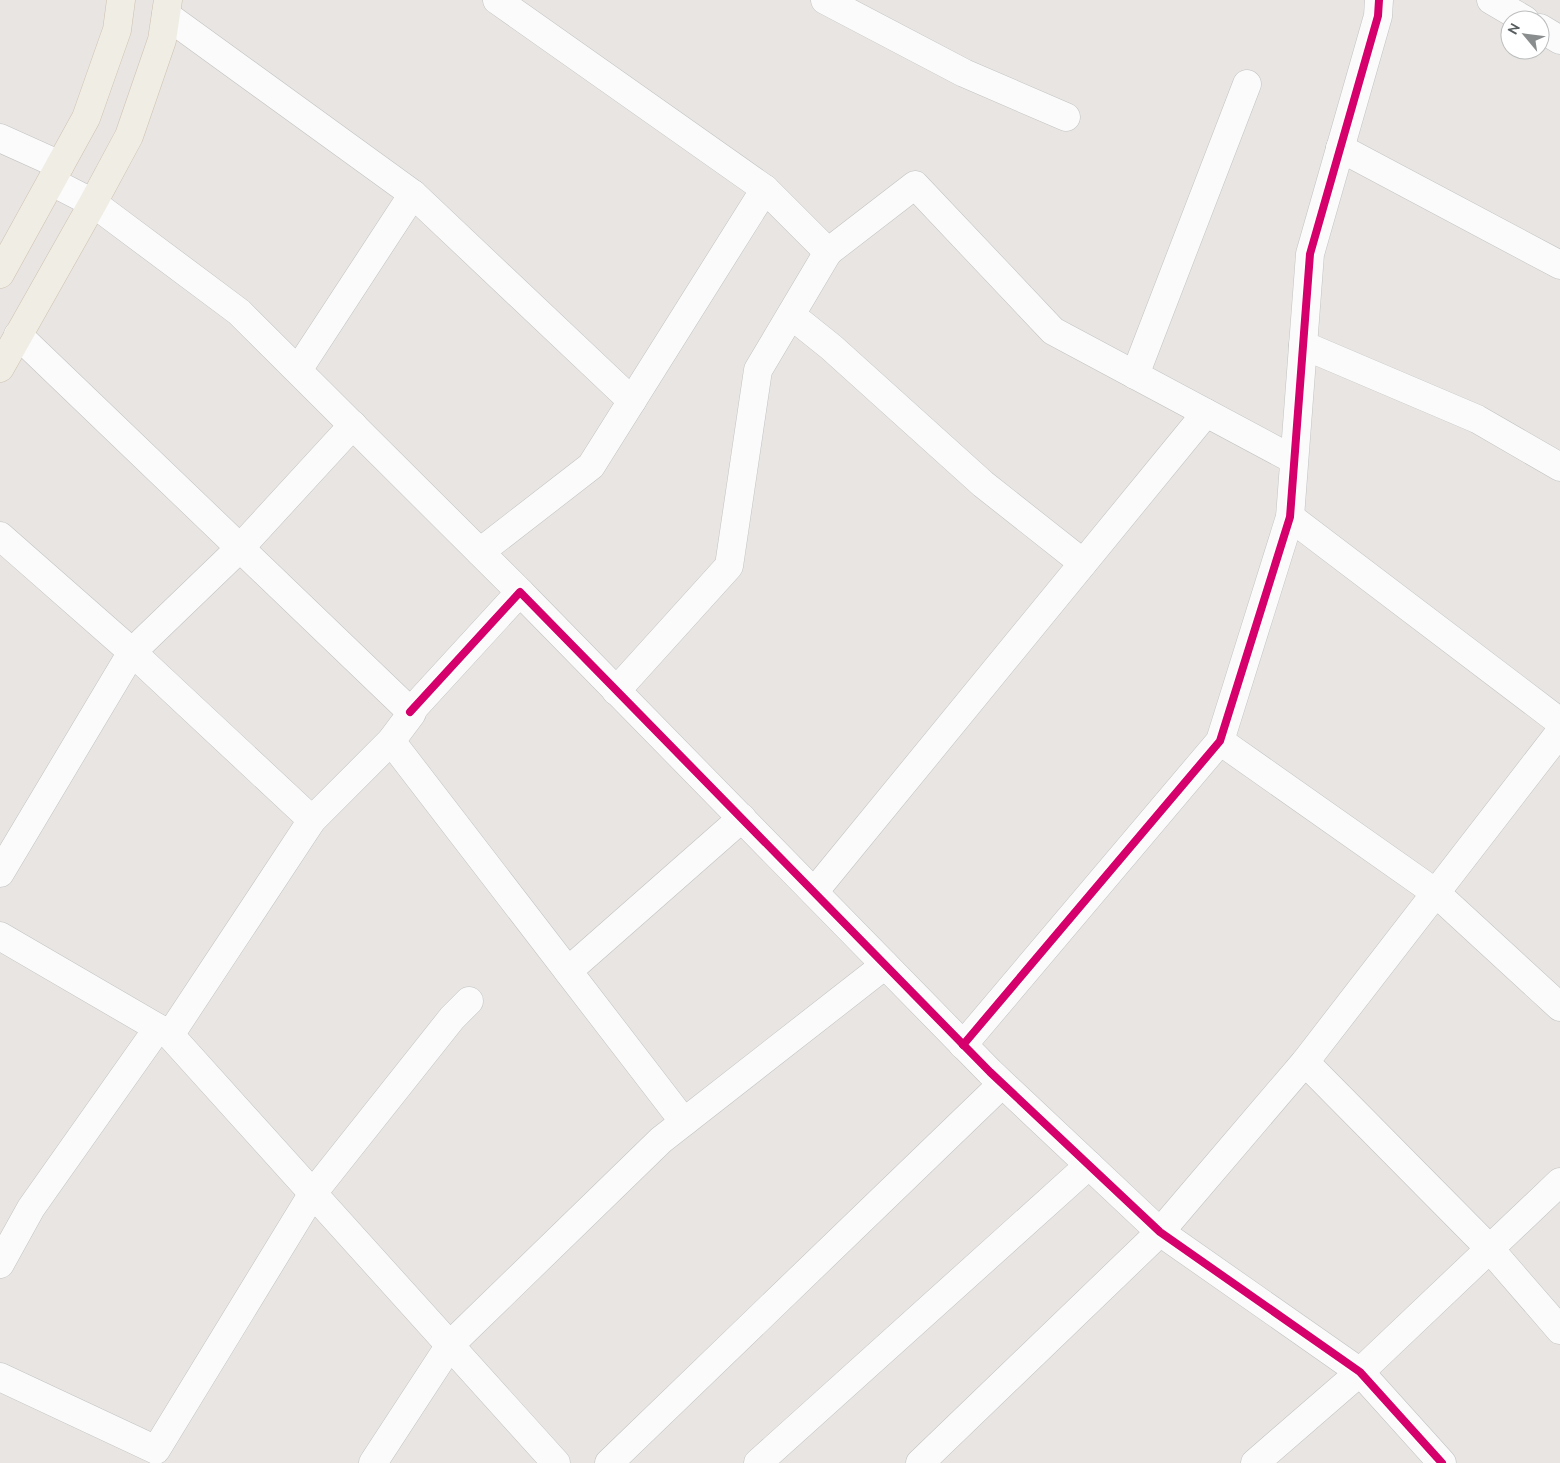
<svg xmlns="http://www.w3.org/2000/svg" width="1560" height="1463" font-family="Ubuntu,sans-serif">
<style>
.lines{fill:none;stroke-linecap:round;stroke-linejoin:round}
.minor-casing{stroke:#c3c3c3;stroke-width:29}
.primary-casing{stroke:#cfc1b0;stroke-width:29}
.minor{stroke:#fcfbfb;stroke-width:28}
.primary{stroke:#f0ede5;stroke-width:28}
.cycleway-casing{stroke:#fff;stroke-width:11}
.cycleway{stroke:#d6006c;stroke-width:8}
</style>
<rect width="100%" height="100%" fill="#e8e5e2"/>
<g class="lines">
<!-- minor casing -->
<g class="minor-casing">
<g id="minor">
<polyline points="825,0 964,73 1066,117"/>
<polyline points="1491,0 1525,20"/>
<polyline points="166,15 413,194 632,401"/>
<polyline points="1540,28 1560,40"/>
<polyline points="0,138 60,165"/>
<polyline points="1340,148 1560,265"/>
<polyline points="52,182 93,203 239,312 520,592"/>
<polyline points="765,189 828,252 915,185 1053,331 1294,460"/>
<polyline points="791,315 831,347 983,484 1083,563"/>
<polyline points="18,335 412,713 391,741 312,820 170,1035"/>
<polyline points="1303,345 1477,419 1560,467"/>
<polyline points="298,370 413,194"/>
<polyline points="1135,375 1247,84"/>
<polyline points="1290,517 1560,722"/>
<polyline points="0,536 132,652 0,873"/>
<polyline points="480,552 591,466 765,189 497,0"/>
<polyline points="616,691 729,566 758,370 828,252"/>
<polyline points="410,712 520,592 990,1072 1160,1232 1360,1372 1442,1463"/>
<polyline points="1560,732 1305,1062 1489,1248 1560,1330"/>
<polyline points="391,741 684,1122"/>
<polyline points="1220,741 1436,893 1560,1007"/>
<polyline points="312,820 132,652 240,548 353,425"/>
<polyline points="814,892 1206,413"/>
<polyline points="0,936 170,1035 556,1463"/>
<polyline points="568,971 742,818"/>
<polyline points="963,1045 1220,741 1290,517 1310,254 1378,16 1379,0"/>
<polyline points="0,1264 31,1208 158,1028"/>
<polyline points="0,1377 156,1450 313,1193 452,1018 469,1001"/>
<polyline points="373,1463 450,1345 661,1140 885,965"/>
<polyline points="609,1463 1002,1084"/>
<polyline points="758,1463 1089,1165"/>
<polyline points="920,1463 1160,1232 1305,1062"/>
<polyline points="1255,1463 1360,1372 1560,1182"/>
</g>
</g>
<!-- primary casing -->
<g class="primary-casing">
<g id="primary">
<polyline points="0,274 86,118 117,30 121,0"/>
<polyline points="0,368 93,203 129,136 162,40 168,0"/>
</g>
</g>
<!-- minor -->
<use href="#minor" class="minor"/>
<!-- primary -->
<use href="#primary" class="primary"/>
<!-- cycleway casing -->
<g class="cycleway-casing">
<g id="cycleway">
<polyline points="410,712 520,592 990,1072 1160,1232 1360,1372 1442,1463"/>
<polyline points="963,1045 1220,741 1290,517 1310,254 1378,16 1379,0"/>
</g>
</g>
<!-- cycleway -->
<use href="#cycleway" class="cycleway"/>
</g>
<!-- north arrow -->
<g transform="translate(1525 35) rotate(299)"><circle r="24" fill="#ffffff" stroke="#bcbebf"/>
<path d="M0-4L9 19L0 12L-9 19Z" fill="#8a8d8e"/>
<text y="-8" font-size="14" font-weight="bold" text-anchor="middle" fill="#585d60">N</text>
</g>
</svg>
